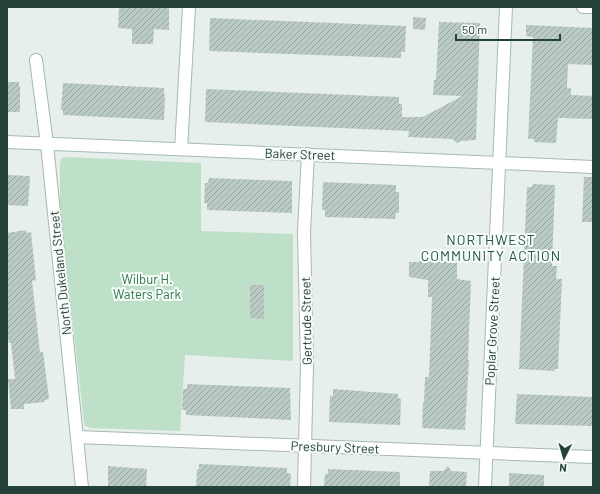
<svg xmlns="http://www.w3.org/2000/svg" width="600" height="494" font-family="Barlow,sans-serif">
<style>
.green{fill:#bfe0c8}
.building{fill:url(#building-hatch)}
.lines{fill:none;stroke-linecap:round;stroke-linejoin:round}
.street-casing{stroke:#a8b8b2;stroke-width:14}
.secondary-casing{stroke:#a4bbb3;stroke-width:14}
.street{stroke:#fff;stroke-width:12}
.secondary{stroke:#fff;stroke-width:12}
.labels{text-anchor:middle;stroke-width:4;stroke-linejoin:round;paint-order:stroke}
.street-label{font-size:13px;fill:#24423a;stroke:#f7fbf9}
.park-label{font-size:13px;fill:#2d7a4b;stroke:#f7fbf9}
.neighbourhood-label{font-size:14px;letter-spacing:1px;fill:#1f5548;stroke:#f7fbf9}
</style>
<defs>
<pattern id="building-hatch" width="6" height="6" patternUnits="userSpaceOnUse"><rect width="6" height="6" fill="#bbcac4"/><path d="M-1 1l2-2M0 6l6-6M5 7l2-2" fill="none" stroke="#98a6a0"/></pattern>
</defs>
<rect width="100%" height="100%" fill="#e6efeb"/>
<!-- green -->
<polygon class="green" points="65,157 201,163 201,231 293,234 293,361 185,355 180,431 91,428 85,426 84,422 60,211 60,163 61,159"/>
<!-- building -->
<g class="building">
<polygon points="119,7 169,7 169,30 154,29 153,44 132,44 132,29 118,28"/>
<polygon points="413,17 426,18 425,30 413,29"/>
<polygon points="210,18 406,26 405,52 401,52 401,58 209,51"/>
<polygon points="439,22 480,23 476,140 461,141 457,143 452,139 408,137 409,131 205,122 206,89 399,97 399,104 402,104 402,117 423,117 462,96 433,95 434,80 436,80"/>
<polygon points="526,25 593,28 593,65 568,64 567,88 571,88 571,95 593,96 593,119 558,118 556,143 534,142 534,139 528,139 533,37 526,36"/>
<polygon points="7,82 19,82 19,86 20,86 20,112 7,112"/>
<polygon points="63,83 164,88 164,94 165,94 164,120 63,115 63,110 61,110"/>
<polygon points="7,175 30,176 28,206 7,205"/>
<polygon points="584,177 593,177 593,222 582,222"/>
<polygon points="209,178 292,181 292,213 207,210 207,203 204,203 205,183 208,183"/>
<polygon points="323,182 396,185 396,192 399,192 399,213 396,213 395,219 325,217 325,210 322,210"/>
<polygon points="533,184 555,185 552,266 557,266 556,279 562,279 558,369 554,369 554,371 519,369 527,187 532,187"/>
<polygon points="26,230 26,233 31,232 36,280 32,281 36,316 40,352 43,352 49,399 44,400 44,402 24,404 24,409 11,409 8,379 15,379 11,343 9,343 7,331 7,233"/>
<polygon points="419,261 450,261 450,263 457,263 457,279 471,281 468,360 469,360 468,377 465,430 422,428 423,402 424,402 425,377 429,377 432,297 428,297 428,280 409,277 409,262 419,262"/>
<polygon points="250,285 264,285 264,319 250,318"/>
<polygon points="187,384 290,388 291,420 186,415 186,410 182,410 183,389 187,389"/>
<polygon points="333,389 398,394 398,398 401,399 400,425 329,422 330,396 333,396"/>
<polygon points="517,394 593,397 593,426 515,424"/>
<polygon points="199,464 287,468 287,473 291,474 290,487 196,487 197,469 199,469"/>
<polygon points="108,466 147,469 146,487 108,487"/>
<polygon points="448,466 451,471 467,472 466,487 429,487 430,471 443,471"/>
<polygon points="328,469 400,472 400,487 324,487 325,474 328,474"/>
<polygon points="509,473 544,475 544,487 509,487"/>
</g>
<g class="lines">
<!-- street casing -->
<g class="street-casing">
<g id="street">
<polyline points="583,7 593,7"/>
<polyline points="36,60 47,144 82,487"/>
<polyline points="181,149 189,7"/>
<polyline points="500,163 593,167"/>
<polyline points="77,437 593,457"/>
<polyline points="304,487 307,367 304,232 308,154"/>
</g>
</g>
<!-- secondary casing -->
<g class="secondary-casing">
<g id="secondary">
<polyline points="7,142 500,163"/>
<polyline points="485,487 506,7"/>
</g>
</g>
<!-- street -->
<use href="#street" class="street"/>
<!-- secondary -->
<use href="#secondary" class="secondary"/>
</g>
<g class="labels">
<!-- street labels -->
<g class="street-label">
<text transform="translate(300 154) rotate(2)" y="5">Baker Street</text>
<text transform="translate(60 273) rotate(-96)" y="5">North Dukeland Street</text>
<text transform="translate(306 321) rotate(-91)" y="5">Gertrude Street</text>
<text transform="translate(492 331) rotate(-87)" y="5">Poplar Grove Street</text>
<text transform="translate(335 447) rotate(2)" y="5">Presbury Street</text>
</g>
<!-- park labels -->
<g class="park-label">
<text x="147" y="284">Wilbur H.<tspan x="147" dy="15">Waters Park</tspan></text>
</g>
<!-- neighbourhood labels -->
<g class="neighbourhood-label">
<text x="491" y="245">NORTHWEST<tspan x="491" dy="16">COMMUNITY ACTION</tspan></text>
</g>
</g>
<!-- border -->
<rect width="600" height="494" fill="none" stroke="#24423a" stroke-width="16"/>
<!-- north arrow -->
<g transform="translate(564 458) rotate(185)" stroke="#f7fbf9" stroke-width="3" paint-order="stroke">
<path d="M0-3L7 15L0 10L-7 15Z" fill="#24423a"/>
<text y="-6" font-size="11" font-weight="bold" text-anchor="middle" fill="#24423a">N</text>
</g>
<!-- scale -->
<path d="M456 34v6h104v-6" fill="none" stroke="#24423a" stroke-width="2"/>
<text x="462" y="34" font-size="12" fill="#24423a" stroke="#f7fbf9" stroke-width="3" paint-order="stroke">50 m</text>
</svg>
